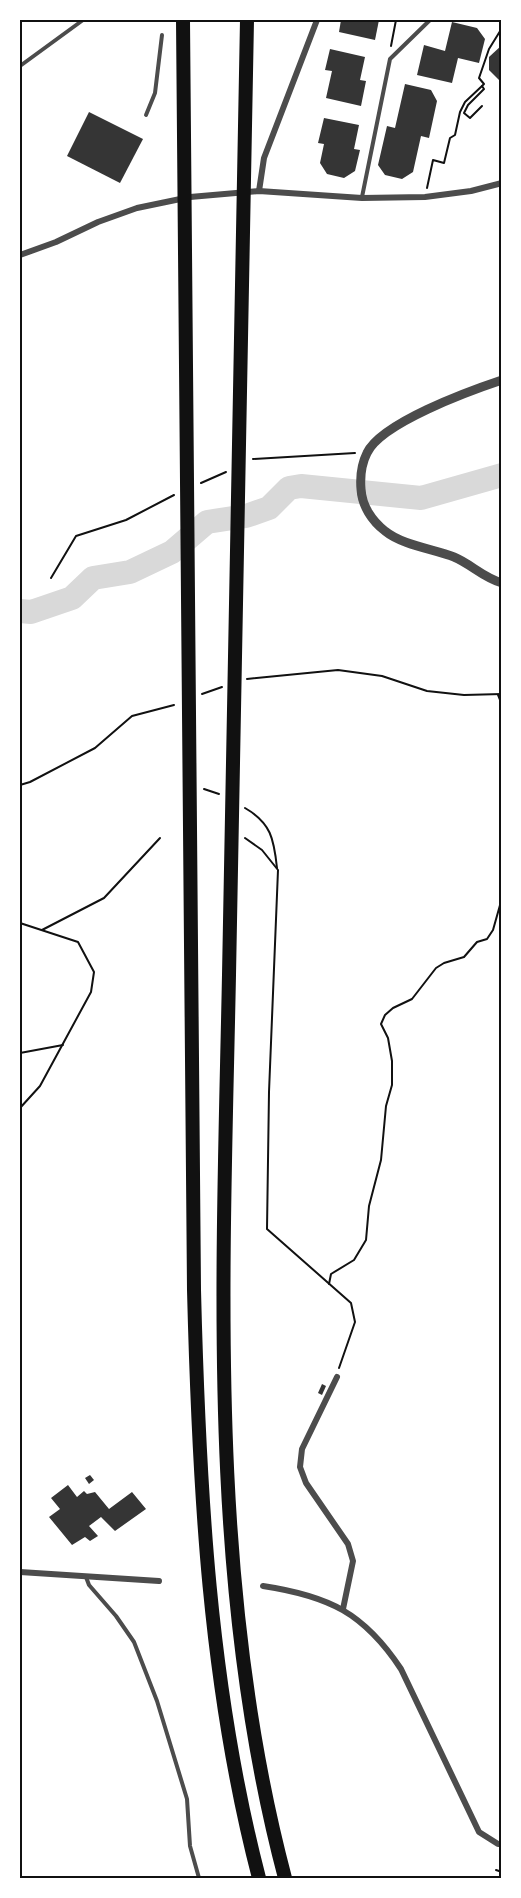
<svg xmlns="http://www.w3.org/2000/svg" width="521" height="1898" font-family="'Exo 2',sans-serif">
<style>
.lines{fill:none;stroke-linecap:round;stroke-linejoin:round}
.river{stroke:#d9d9d9;stroke-width:24}
.building{fill:#353535}
.path{stroke:#111;stroke-width:2}
.service{stroke:#4c4c4c;stroke-width:4}
.minor{stroke:#4c4c4c;stroke-width:6}
.tertiary{stroke:#4c4c4c;stroke-width:9}
.motorway{stroke:#111;stroke-width:14}
.neatline{fill:none;stroke:#111;stroke-width:2}
</style>
<rect width="100%" height="100%" fill="#fff"/>
<g class="lines">
<!-- river -->
<polyline class="river" points="20,611 31,612 72,598 93,578 130,572 172,552 207,522 246,516 269,508 289,488 301,486 421,498 502,475"/>
</g>
<!-- building -->
<g class="building">
<polygon points="341,20 379,20 375,40 339,32"/>
<polygon points="452,22 477,28 485,39 479,63 458,58 452,83 417,75 424,45 445,51"/>
<polygon points="502,45 502,83 489,70 489,57"/>
<polygon points="330,49 365,57 360,80 366,81 361,106 326,98 332,71 325,70"/>
<polygon points="405,84 431,90 437,101 429,138 421,136 413,172 402,179 385,175 378,165 387,126 395,128"/>
<polygon points="89,112 143,139 120,183 67,156"/>
<polygon points="324,118 359,125 354,149 360,150 355,171 344,178 327,174 320,163 324,144 318,143"/>
<polygon points="322,1384 326,1386 322,1395 318,1393"/>
<polygon points="90,1475 94,1480 89,1484 85,1478"/>
<polygon points="68,1485 77,1497 84,1491 87,1494 95,1492 109,1509 132,1492 146,1509 115,1531 101,1517 89,1526 98,1536 90,1541 85,1537 72,1545 49,1517 60,1509 51,1498"/>
</g>
<g class="lines">
<!-- path -->
<g class="path">
<polyline points="391,46 396,20"/>
<polyline points="482,106 470,118 464,113 468,105 484,89 482,86 484,84 479,78 489,49 502,28"/>
<polyline points="427,188 433,160 444,163 450,138 455,135 460,112 465,102 482,86"/>
<polyline points="253,459 355,453"/>
<polyline points="201,483 226,472"/>
<polyline points="51,578 76,536 126,520 174,495"/>
<polyline points="247,679 338,670 382,676 427,691 464,695 502,694"/>
<polyline points="202,694 222,687"/>
<polyline points="498,695 502,705"/>
<polyline points="20,785 30,782 95,748 132,716 174,705"/>
<polyline points="204,789 219,794"/>
<path d="M245 808C271 823 274 839 277 868"/>
<polyline points="245,838 262,850 278,870 269,1092 267,1229 351,1303 355,1322 339,1368"/>
<polyline points="20,923 78,942 94,972 91,992 40,1086 20,1108"/>
<polyline points="42,930 104,898 160,838"/>
<polyline points="20,1053 63,1045"/>
<polyline points="329,1284 331,1274 354,1260 366,1240 369,1206 381,1160 386,1106 392,1085 392,1061 388,1038 381,1024 385,1015 393,1008 412,999 436,968 444,963 464,957 477,942 487,939 493,930 502,898"/>
<polyline points="496,1870 502,1872"/>
</g>
<!-- service -->
<g class="service">
<polyline points="20,66 83,20"/>
<polyline points="146,115 155,93 162,35"/>
<polyline points="362,197 390,59 430,20"/>
<polyline points="86,1577 89,1585 116,1616 134,1642 157,1701 187,1799 190,1846 199,1878"/>
</g>
<!-- minor -->
<g class="minor">
<polyline points="259,191 264,158 317,20"/>
<polyline points="20,255 56,242 98,222 137,208 190,197 259,191 362,198 425,197 471,191 502,183"/>
<polyline points="337,1377 302,1449 300,1467 306,1483 348,1544 353,1561 343,1609"/>
<polyline points="20,1572 159,1581"/>
<path d="M263 1586C329 1596 364 1613 401 1669L479 1832 498 1844H502"/>
</g>
<!-- tertiary -->
<path class="tertiary" d="M502 380C469 391 381 423 367 453 361 465 360 477 361 489 362 506 372 521 385 531 402 545 433 549 454 557 471 564 482 577 502 583"/>
<!-- motorway -->
<g class="motorway">
<path d="M183 20 194 1290C199 1488 209 1686 259 1878"/>
<path d="M247 20C241 338 235 656 229 975 223 1277 207 1584 285 1878"/>
</g>
</g>
<!-- border -->
<rect width="521" height="1898" fill="none" stroke="#ffffff" stroke-width="42"/>
<rect x="21" y="21" width="479" height="1856" class="neatline"/>
</svg>
